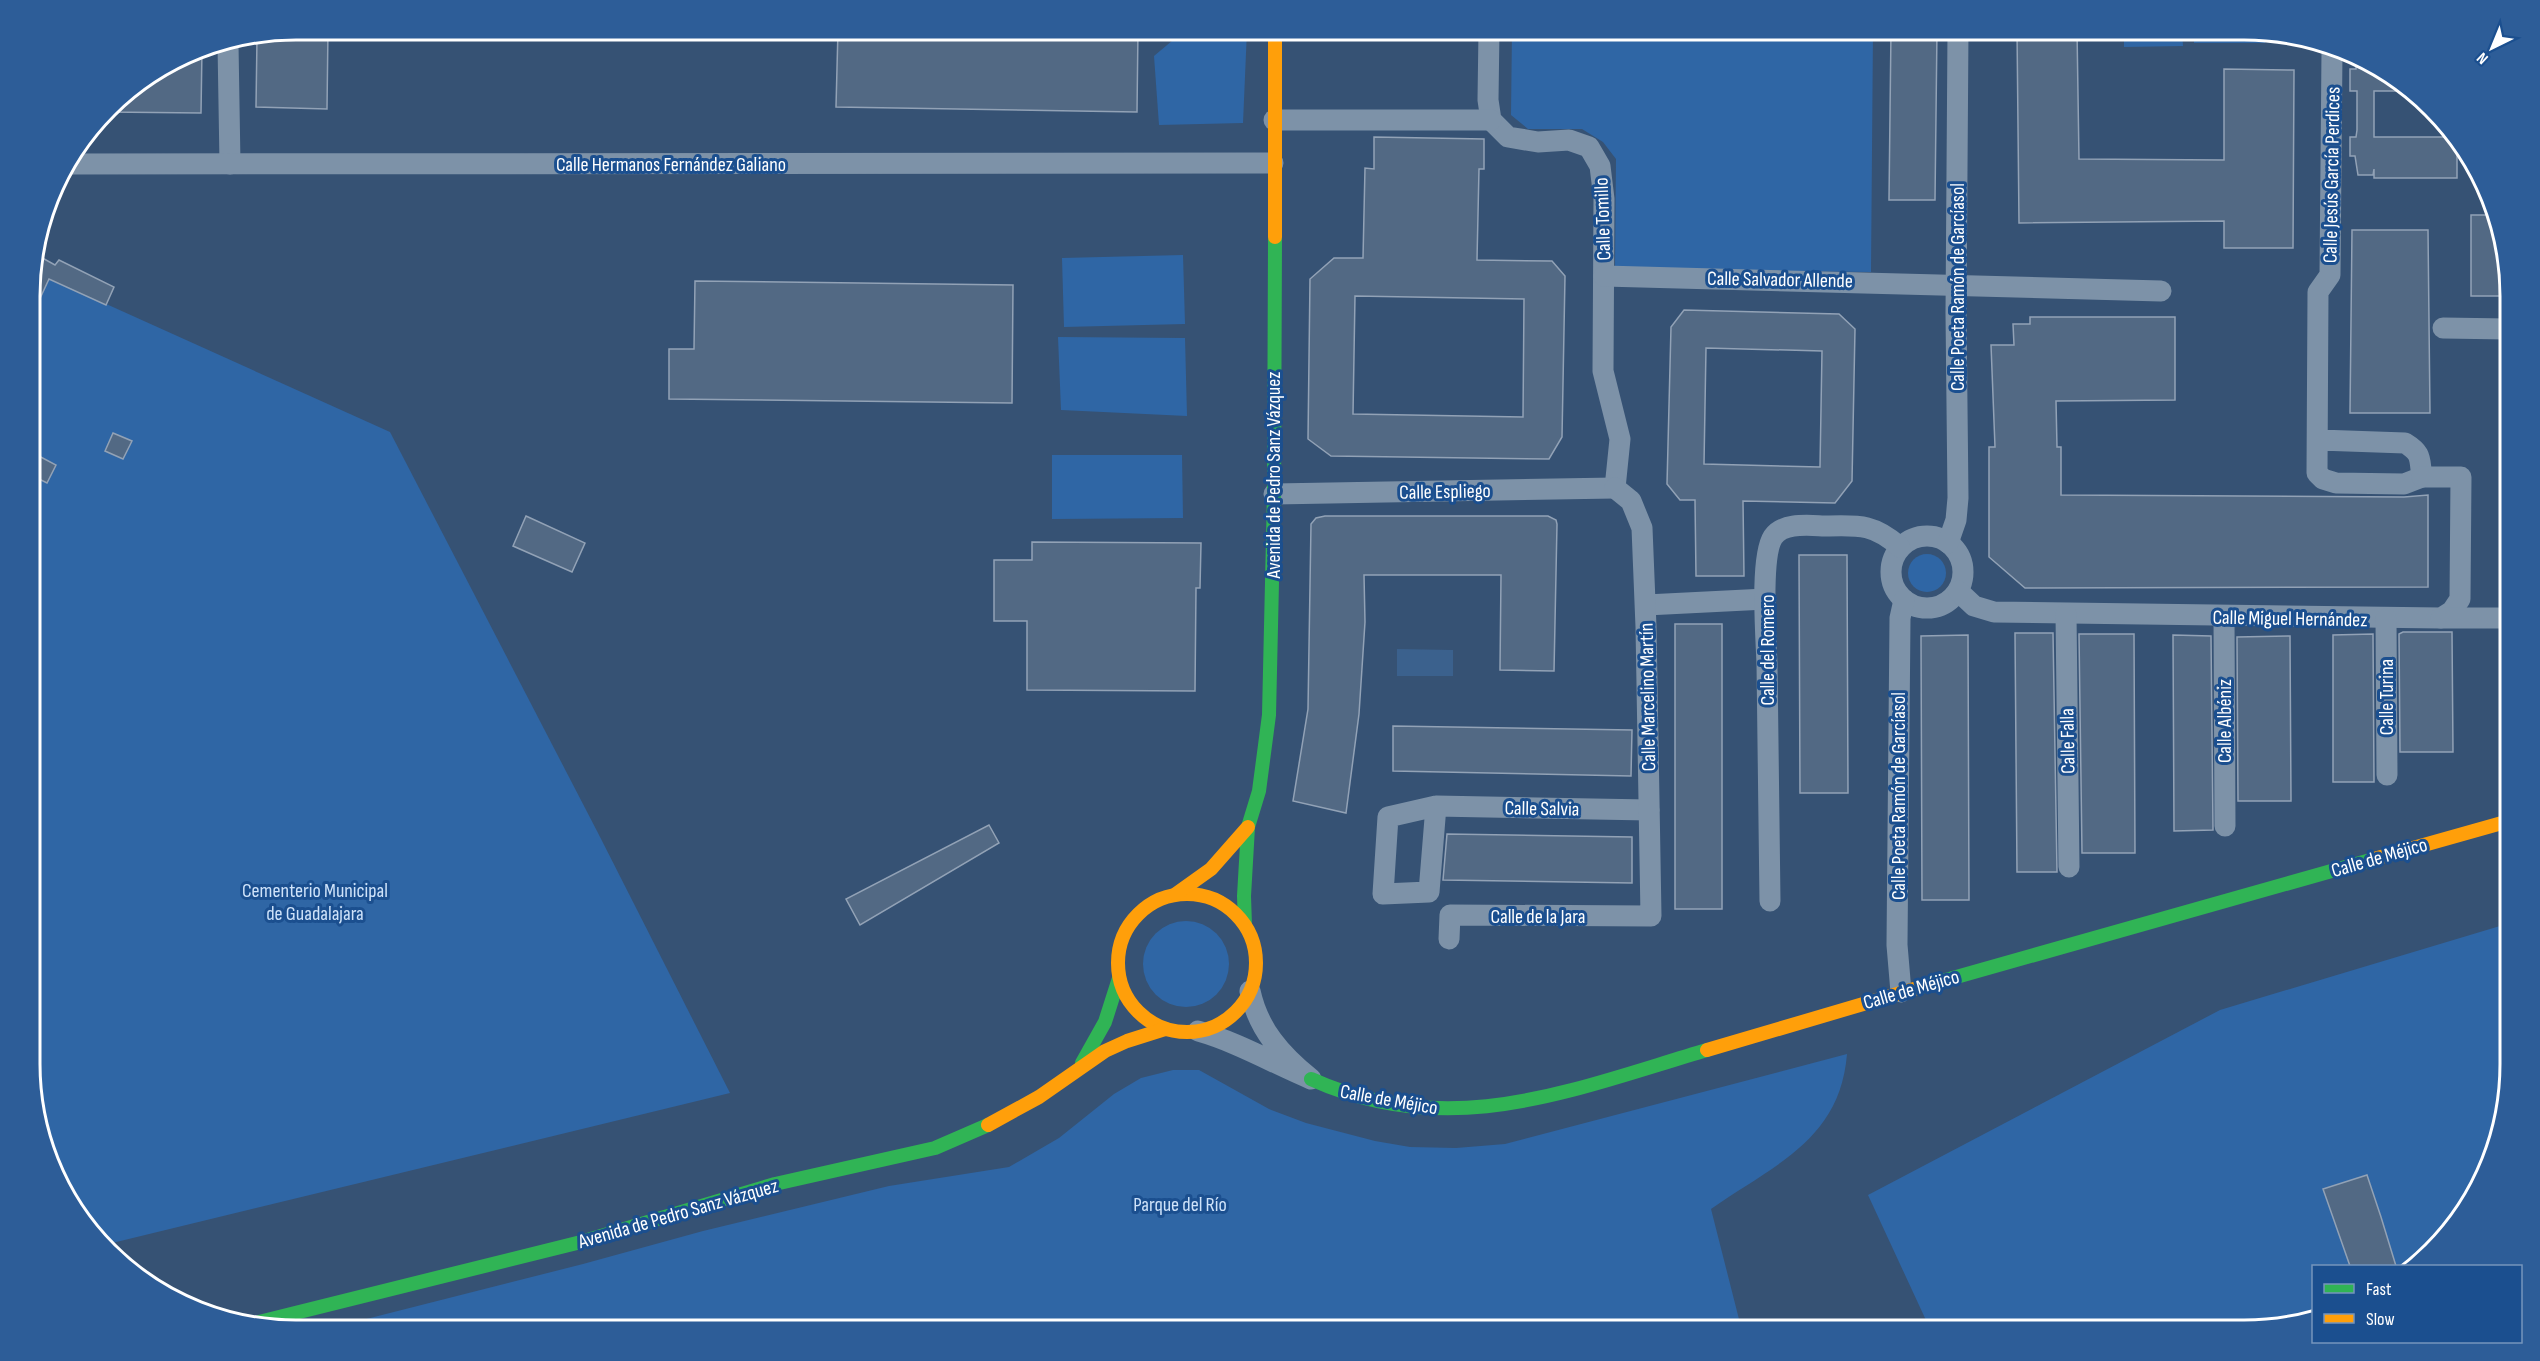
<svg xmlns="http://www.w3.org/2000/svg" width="2540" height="1361" font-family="'Sofia Sans Condensed',sans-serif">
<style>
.green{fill:#2f66a5}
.water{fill:#3b618d}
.building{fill:#526984;stroke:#92a2b6;stroke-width:1.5;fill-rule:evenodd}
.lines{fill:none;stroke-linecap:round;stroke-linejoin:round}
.street{stroke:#7d92a8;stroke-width:21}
.fast{stroke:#30b455;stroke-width:14}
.slow{stroke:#ff9f0a;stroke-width:14}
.labels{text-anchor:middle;stroke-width:6;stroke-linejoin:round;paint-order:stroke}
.street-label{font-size:20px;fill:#fff;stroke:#1b4f8f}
.park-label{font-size:20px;fill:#cfe3fa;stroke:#1b4f8f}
.rim{fill:none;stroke:#fff;stroke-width:3}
</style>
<rect width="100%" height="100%" fill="#365274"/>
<!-- green -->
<g class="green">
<polygon points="1185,30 1247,30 1243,123 1159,125 1154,56"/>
<polygon points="1512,30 1873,30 1871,272 1615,269 1616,159 1603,142 1582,129 1528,129 1511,115"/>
<polygon points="2124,30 2182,30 2183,46 2124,47"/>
<polygon points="2194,30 2243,30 2265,35 2265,43 2194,43"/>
<polygon points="1183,255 1185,324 1064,327 1062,258"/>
<polygon points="33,271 390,432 598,833 730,1093 104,1245 75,1213 32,1100 31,279"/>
<polygon points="1058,337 1185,338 1187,416 1061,410"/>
<polygon points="1052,455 1182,455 1183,518 1052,519"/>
<circle cx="1927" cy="573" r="19"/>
<circle cx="1186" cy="964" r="43"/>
<polygon points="2510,923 2510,1065 2482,1183 2444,1240 2414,1266 2314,1266 2313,1320 2261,1330 1931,1331 1868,1195 2220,1010"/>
<path d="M1847 1054C1840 1141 1773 1165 1711 1209L1742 1331H319L583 1264 703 1231 889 1186 1009 1167 1059 1138 1114 1094 1141 1078 1173 1070H1199L1269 1109 1306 1123 1375 1141 1410 1147 1456 1148 1505 1144Z"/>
</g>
<!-- water -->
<polygon class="water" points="1397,649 1453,650 1453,676 1397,676"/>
<!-- building -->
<g class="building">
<polygon points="297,30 328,30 327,109 256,107 257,38"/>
<polygon points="838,30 1138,30 1137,112 836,107"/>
<polygon points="1891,30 1937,30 1935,200 1889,200"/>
<polygon points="2017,30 2077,30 2079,159 2224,160 2224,69 2294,70 2293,248 2224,248 2224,221 2019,223"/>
<polygon points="202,49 201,113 108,112 121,96 195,50"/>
<polygon points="2356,56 2412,91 2374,91 2374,137 2455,137 2457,139 2457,178 2374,178 2374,169 2373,175 2358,175 2355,156 2350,156 2350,137 2356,137 2357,130 2357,91 2350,91 2350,69 2356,69"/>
<path d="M1374 137 1484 139V169H1479L1477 260 1552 261 1565 276 1562 437 1549 459 1331 456 1308 439 1310 279 1334 258H1363L1365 168 1374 169ZM1355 296 1524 299 1523 417 1353 414Z"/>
<polygon points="2471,215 2490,215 2508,262 2508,296 2471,296"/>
<polygon points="2352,230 2428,230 2430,413 2350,413"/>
<polygon points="37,255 55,265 59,260 114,287 106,305 49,279 31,318 31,279"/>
<polygon points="695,281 1013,285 1012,403 669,399 669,349 694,349"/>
<path d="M1684 310 1839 314 1855 329 1852 481 1835 503 1743 501 1744 576H1696L1695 500H1680L1667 484 1671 327ZM1706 348 1822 351 1820 467 1704 464Z"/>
<polygon points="2030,317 2175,317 2175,400 2056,401 2057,447 2061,447 2061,495 2404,497 2428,495 2428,587 2025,588 1989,557 1989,447 1995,447 1991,345 2014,345 2013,324 2030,324"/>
<polygon points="113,433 132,441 123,459 105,451"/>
<polygon points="37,455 56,465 47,483 31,475"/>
<polygon points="526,516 585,543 572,572 513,546"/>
<polygon points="1325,516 1548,516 1556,520 1557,524 1554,671 1500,670 1501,575 1364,575 1365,622 1359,714 1346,813 1293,801 1308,709 1311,524 1316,518"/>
<polygon points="1032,542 1201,543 1200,588 1196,588 1195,691 1027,690 1027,621 994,621 994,560 1032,560"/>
<polygon points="1799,555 1847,555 1848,793 1800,793"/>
<rect x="1675" y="624" width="47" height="285"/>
<polygon points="2403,632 2452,632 2453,752 2400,752 2399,634"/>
<polygon points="2015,633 2053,633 2057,872 2017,872"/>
<polygon points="2079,634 2134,634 2135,853 2082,853"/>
<polygon points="2373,634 2374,782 2333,782 2333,635"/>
<polygon points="1968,635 1969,900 1922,900 1921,636"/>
<polygon points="2173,635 2211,636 2213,830 2174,831"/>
<polygon points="2290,636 2291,801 2238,801 2237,637"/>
<polygon points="1393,726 1632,730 1631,776 1393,771"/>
<polygon points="989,825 999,843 860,925 846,899"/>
<polygon points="1447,834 1632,837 1632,883 1443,880"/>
<polygon points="2367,1175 2381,1217 2396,1266 2350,1266 2323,1189"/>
</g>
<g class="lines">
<!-- street -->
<g class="street">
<polyline points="1489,30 1488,100 1491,120 1508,137 1538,142 1569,140 1589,147 1600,166 1604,199 1603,371 1620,439 1615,488"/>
<polyline points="228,44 230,164"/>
<polyline points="1274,120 1491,120"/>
<polyline points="68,164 1273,163"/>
<polyline points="1604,276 2161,291"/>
<polyline points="2443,328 2508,329"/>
<path d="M2319 440 2405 443C2423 454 2419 459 2422 477L2404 484 2336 483 2323 479 2317 473 2318 292 2330 275 2332 51"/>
<polyline points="1274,494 1615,488"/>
<circle cx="1927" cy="572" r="36"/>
<polyline points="1948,543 1956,520 1958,498 1956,313 1958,30"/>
<polyline points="1958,591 1974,606 1994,612 2441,618 2452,611 2460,599 2461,477 2422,477"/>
<polyline points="1646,605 1766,599"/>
<polyline points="2066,614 2069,867"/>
<polyline points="2224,617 2225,826"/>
<polyline points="2441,618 2509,618"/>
<polyline points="2386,619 2387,775"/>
<polyline points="1436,806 1388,817 1383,894 1429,892 1436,806 1649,810"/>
<path d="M1770 901C1769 822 1768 743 1767 664 1766 637 1760 557 1773 537 1784 521 1812 526 1829 526 1861 525 1875 525 1900 547"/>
<polyline points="1449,939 1450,915 1651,916 1646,627 1642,528 1631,501 1615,488"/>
<polyline points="1901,992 1897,945 1900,618 1904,600"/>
<path d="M1198 1031C1237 1042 1273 1063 1311 1079 1281 1055 1258 1029 1250 991"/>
</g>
<!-- fast -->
<g class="fast">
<polyline points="1245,925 1244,896 1248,827 1259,791 1269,715 1274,494 1275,237"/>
<polyline points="1921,987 2374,859"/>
<polyline points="1082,1063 1105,1022 1119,978"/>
<path d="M1311 1079C1450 1142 1571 1090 1707 1050"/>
<polyline points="259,1322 581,1242 775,1184 935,1148 988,1125"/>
</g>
<!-- slow -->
<g class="slow">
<polyline points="1275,237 1275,30"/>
<polyline points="2374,859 2509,821"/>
<circle cx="1187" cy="963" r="69"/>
<polyline points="1176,894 1211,869 1248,827"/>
<polyline points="1707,1050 1921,987"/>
<polyline points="988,1125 1039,1097 1105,1051 1127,1041 1165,1029"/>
</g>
</g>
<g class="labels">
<!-- street labels -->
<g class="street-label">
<text x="671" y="171">Calle Hermanos Fernández Galiano</text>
<text transform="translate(2331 175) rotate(-89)" y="7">Calle Jesús García Perdices</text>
<text transform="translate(1602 219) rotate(-92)" y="7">Calle Tomillo</text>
<text transform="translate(1780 279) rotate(1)" y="7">Calle Salvador Allende</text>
<text transform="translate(1957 287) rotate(-90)" y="7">Calle Poeta Ramón de Garcíasol</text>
<text transform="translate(1273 475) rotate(-90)" y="7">Avenida de Pedro Sanz Vázquez</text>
<text transform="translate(1445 491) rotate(-1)" y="7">Calle Espliego</text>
<text transform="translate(2290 618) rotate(1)" y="7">Calle Miguel Hernández</text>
<text transform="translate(1767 650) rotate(-90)" y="7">Calle del Romero</text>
<text transform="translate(1647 697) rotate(-91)" y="7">Calle Marcelino Martín</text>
<text transform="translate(2386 697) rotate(-90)" y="7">Calle Turina</text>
<text transform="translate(2224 721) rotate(-90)" y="7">Calle Albéniz</text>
<text transform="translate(2067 741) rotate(-91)" y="7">Calle Falla</text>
<text transform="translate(1898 796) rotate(-90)" y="7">Calle Poeta Ramón de Garcíasol</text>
<text transform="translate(1542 808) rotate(1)" y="7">Calle Salvia</text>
<text transform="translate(2379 857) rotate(-16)" y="7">Calle de Méjico</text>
<text x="1538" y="923">Calle de la Jara</text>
<text transform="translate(1911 989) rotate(-16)" y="7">Calle de Méjico</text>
<text transform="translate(1389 1099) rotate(10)" y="7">Calle de Méjico</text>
<text transform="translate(678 1213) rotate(-16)" y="7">Avenida de Pedro Sanz Vázquez</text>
</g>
<!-- park labels -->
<g class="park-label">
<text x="315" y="897">Cementerio Municipal<tspan x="315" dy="23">de Guadalajara</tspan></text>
<text x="1180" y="1211">Parque del Río</text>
</g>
</g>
<!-- crop -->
<path d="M0 0H2540V1361H0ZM296 40H2244A256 256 0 0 1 2500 296V1064A256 256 0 0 1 2244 1320H296A256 256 0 0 1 40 1064V296A256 256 0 0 1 296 40Z" fill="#2d5d98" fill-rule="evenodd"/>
<path class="rim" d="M296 40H2244A256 256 0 0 1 2500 296V1064A256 256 0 0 1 2244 1320H296A256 256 0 0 1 40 1064V296A256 256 0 0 1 296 40Z"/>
<!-- legend -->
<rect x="2312" y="1265" width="210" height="78" fill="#1b4f8f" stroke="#7695bc" stroke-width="1.5"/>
<rect x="2324" y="1284" width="30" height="9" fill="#30b455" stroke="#7695bc" stroke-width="1.5"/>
<text x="2366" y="1295" font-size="18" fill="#ffffff">Fast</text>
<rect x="2324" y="1314" width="30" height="9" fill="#ff9f0a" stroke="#7695bc" stroke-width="1.5"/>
<text x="2366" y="1325" font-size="18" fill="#ffffff">Slow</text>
<!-- north arrow -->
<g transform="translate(2492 48) rotate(223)" stroke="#1b4f8f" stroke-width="4.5" paint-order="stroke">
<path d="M0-4.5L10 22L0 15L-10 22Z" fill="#ffffff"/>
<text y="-9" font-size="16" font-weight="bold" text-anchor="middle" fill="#ffffff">N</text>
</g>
</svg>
